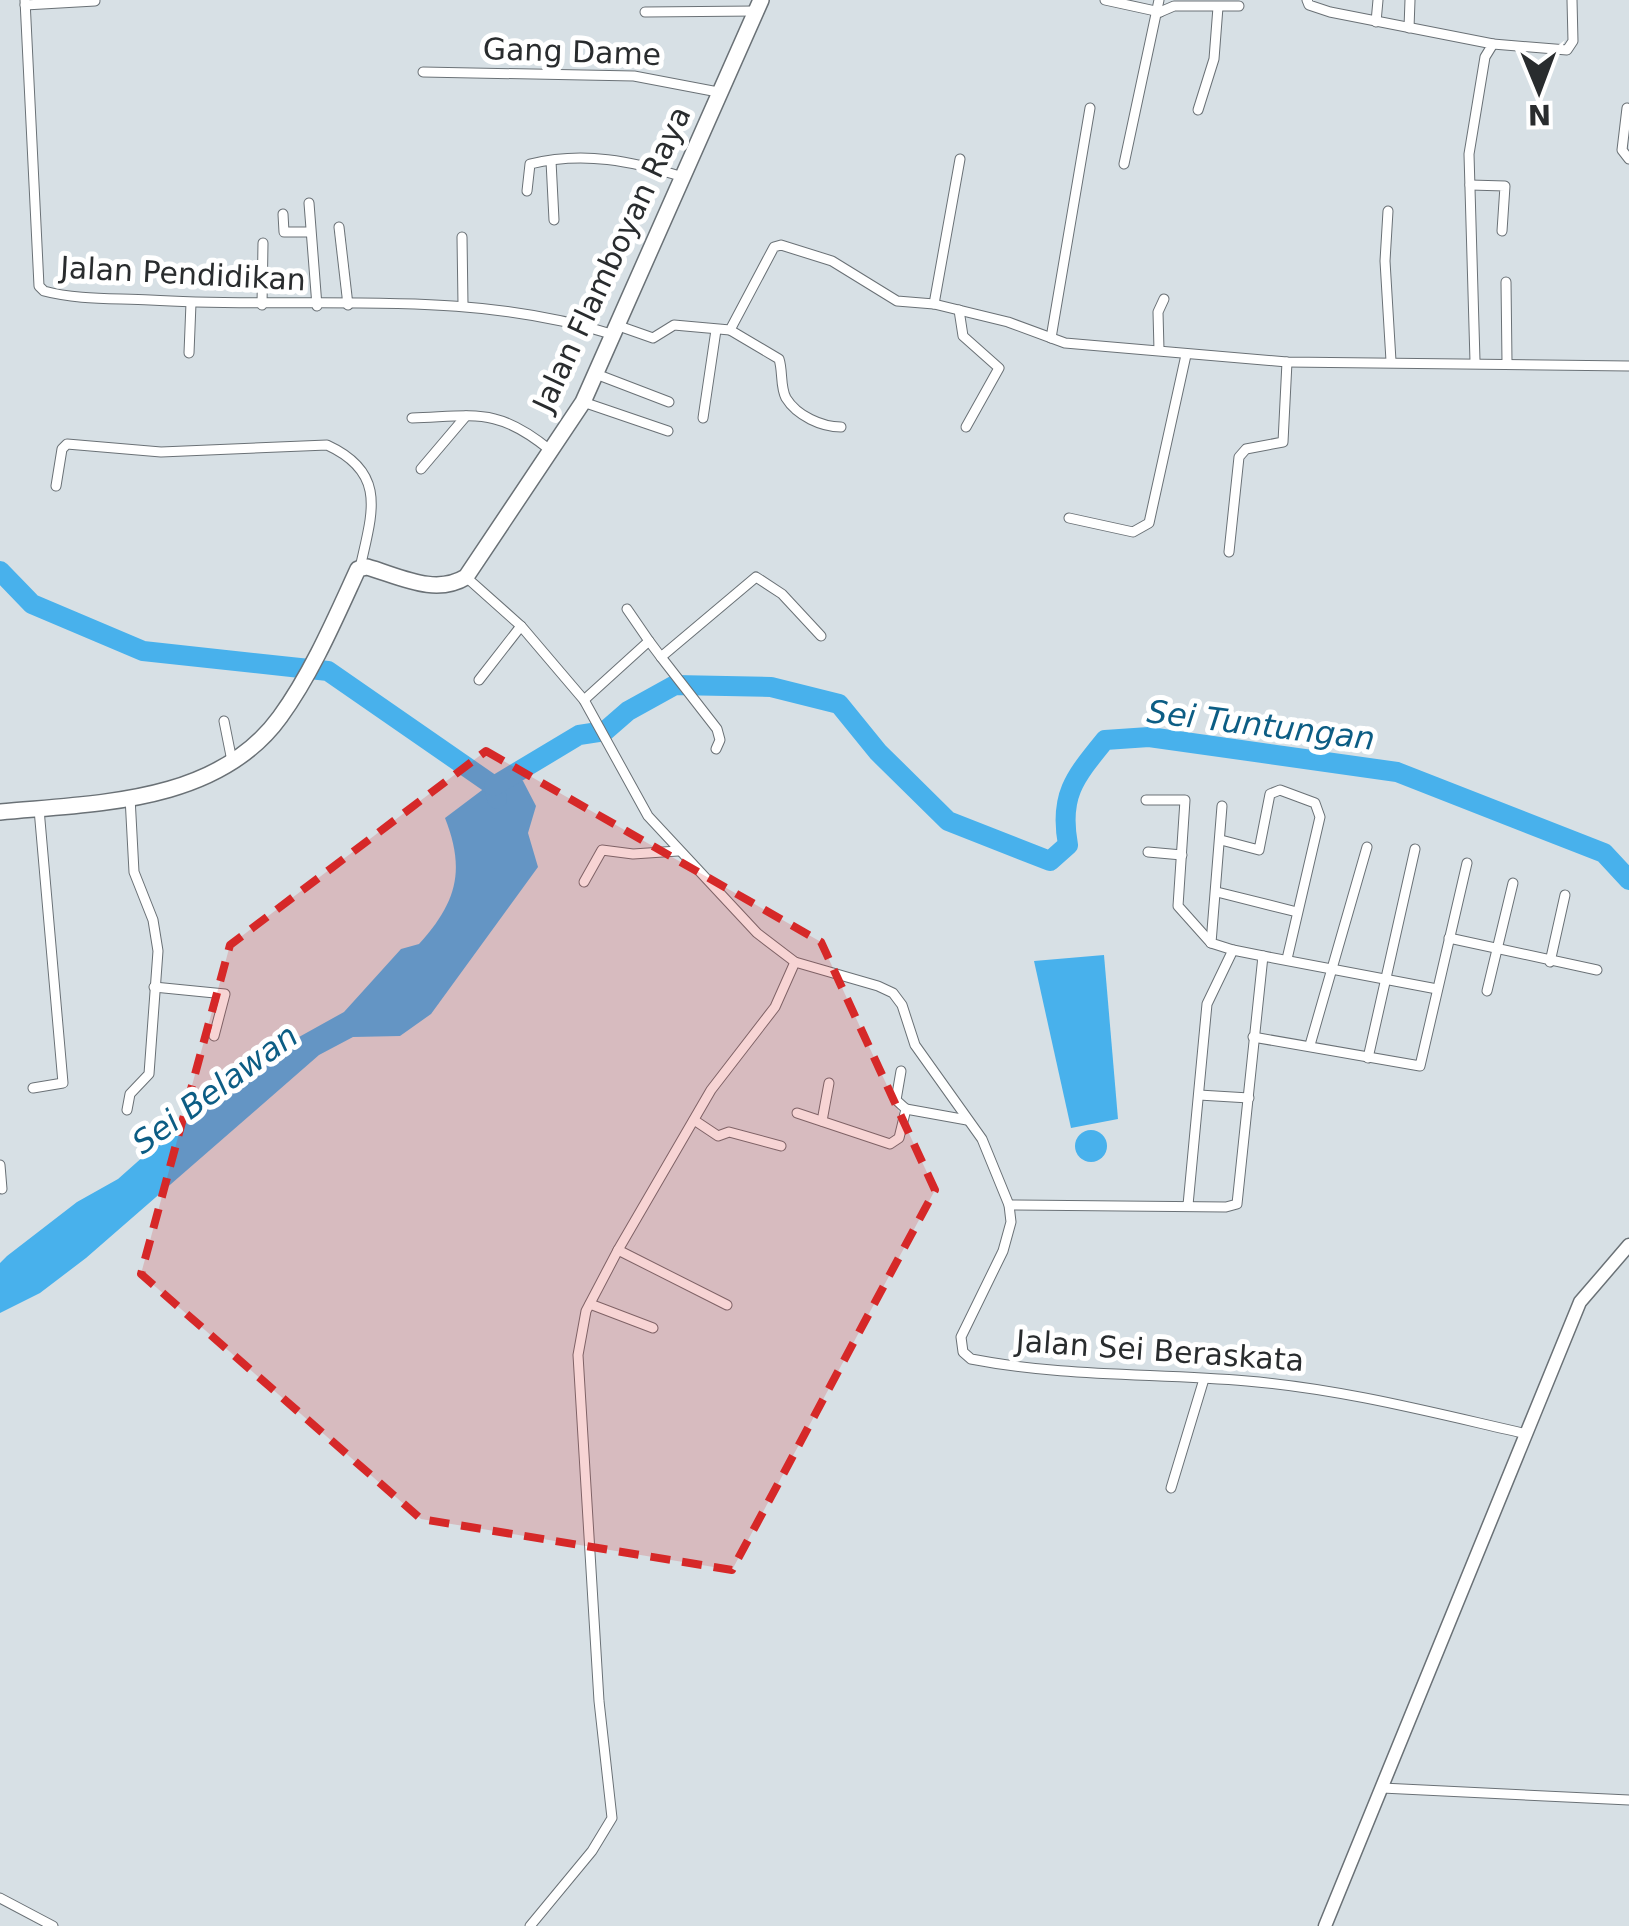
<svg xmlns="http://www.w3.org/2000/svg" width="1629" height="1926" font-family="'DejaVu Sans',sans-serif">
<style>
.water{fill:#48b1ec}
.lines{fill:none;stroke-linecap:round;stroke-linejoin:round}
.river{stroke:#48b1ec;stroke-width:20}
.minor-casing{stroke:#6a7176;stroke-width:11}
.secondary-casing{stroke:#6a7176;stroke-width:15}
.primary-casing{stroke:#6a7176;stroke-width:18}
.minor{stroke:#fff;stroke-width:9}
.secondary{stroke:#fff;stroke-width:12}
.primary{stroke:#fff;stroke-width:15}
.marked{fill:#d62828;fill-opacity:0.2;stroke:#d62828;stroke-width:8;stroke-dasharray:20 12;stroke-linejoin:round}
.labels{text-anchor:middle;stroke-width:10;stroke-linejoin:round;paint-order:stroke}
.street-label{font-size:30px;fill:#292c2e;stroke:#fff}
.water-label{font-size:32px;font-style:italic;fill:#0c5d84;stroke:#fff}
</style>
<rect width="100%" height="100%" fill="#d7e0e5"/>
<!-- water -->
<g class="water">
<path d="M510 769 523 781 536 806 528 833 538 867 431 1014 400 1036 353 1037 319 1055 86 1258 40 1293 0 1313V1263L7 1256 77 1202 118 1179 243 1068 344 1012 401 949 419 944C458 901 465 869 445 818Z"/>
<polygon points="1104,955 1118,1119 1071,1128 1034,961"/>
<circle cx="1091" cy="1146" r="16"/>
</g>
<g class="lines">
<!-- river -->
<g class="river">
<polyline points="0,571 32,604 143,651 328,671 494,786 497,799"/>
<path d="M494 786 579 735 605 731 628 711 675 685 771 687 839 704 878 752 948 821 1050 861 1068 845C1059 796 1074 778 1105 740L1149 737 1397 772 1604 853 1629 880"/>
</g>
<!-- minor casing -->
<g class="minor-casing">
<g id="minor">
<path d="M25 0 39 286 44 291C77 300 115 298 150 300 304 310 462 287 611 334"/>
<polyline points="1105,0 1160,12"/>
<polyline points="1307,0 1309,5 1330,12 1493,44 1485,57 1469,154 1475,361"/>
<polyline points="25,5 95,1"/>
<polyline points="645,12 756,11"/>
<polyline points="1160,12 1174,6 1239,6"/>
<polyline points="1376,22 1378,0"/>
<polyline points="1409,28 1410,0"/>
<polyline points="1493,44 1567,50 1573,41 1572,0"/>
<polyline points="423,72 634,76 718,92"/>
<polyline points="1627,108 1622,150 1629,159"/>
<polyline points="1198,110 1214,59 1218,7"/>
<polyline points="551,161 554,220"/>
<polyline points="1124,164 1159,0"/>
<polyline points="1470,185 1505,186 1502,231"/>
<path d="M527 191 530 164C584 151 632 161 683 177"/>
<polyline points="309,203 317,306"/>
<polyline points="1388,211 1385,261 1391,361"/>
<polyline points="283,214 284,232 309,232"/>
<polyline points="339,227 348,305"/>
<polyline points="462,237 463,304"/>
<polyline points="1506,282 1507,362"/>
<polyline points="934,304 960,159"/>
<polyline points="262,305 263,243"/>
<polyline points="959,310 963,336 999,368 966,427"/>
<polyline points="616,325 653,338 674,325 730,330 774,247 781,245 832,261 897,301 934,304 1008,322 1065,343 1287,362 1629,366"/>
<path d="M730 330 779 359C783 371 780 387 786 398 797 416 822 427 841 427"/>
<polyline points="1051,338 1090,108"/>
<polyline points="1159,350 1158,312 1164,299"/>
<polyline points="189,353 191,303"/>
<polyline points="596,374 669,402"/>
<polyline points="583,402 668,431"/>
<path d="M412 418C477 416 497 407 550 450"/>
<polyline points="703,418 716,330"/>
<polyline points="421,469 466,416"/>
<path d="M56 486 62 449 67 444 161 452 327 445C388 473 372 513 360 568"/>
<polyline points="1069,518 1133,532 1149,523 1186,355"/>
<polyline points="1229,552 1239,457 1246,449 1283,442 1287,362"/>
<path d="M466 577 521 626 584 700 648 816 757 933 795 962 878 986 893 993 902 1005 915 1045 982 1139 1009 1205 1011 1222 1003 1251 961 1337 963 1352 971 1359C1063 1377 1155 1373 1247 1381 1343 1389 1434 1413 1527 1434"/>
<polyline points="627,609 649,641"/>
<polyline points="661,657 717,729 720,740 716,749"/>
<polyline points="479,680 521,626"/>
<polyline points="584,700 649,641 661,657 756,577 782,594 821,636"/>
<polyline points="224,721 232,761"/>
<polyline points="1146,800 1185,800 1178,906 1211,943"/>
<polyline points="1222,806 1211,943 1233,950"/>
<polyline points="1221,840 1259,850 1270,794 1280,790 1315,803 1320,817 1287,959"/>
<polyline points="1148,852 1182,855"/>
<polyline points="584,882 602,850 633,854 678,851"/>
<polyline points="1217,892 1297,912"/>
<polyline points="1449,938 1597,970"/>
<polyline points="1263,956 1437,989"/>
<polyline points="1550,962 1565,895"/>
<polyline points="154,987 225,994 214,1036"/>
<polyline points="1487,991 1513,883"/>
<polyline points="1253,1037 1420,1066 1467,863"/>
<polyline points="1310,1045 1367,847"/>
<polyline points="1368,1058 1415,849"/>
<polyline points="901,1071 896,1100 906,1109"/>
<polyline points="33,1088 63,1083 39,809"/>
<polyline points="1199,1095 1249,1098"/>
<polyline points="127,1110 130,1094 149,1074 158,951 153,920 134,872 130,797"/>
<polyline points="797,1113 890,1144 899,1138 906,1109 967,1120"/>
<polyline points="694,1120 718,1136 729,1132 781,1146"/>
<polyline points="822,1121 829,1083"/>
<polyline points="0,1165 2,1189"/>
<polyline points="1009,1205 1226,1207 1237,1204 1263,956 1233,950 1207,1004 1188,1205"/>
<polyline points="618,1250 727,1305"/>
<polyline points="590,1304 653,1328"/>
<polyline points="1171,1488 1204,1379"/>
<polyline points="1382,1788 1629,1800"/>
<polyline points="0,1898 53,1926"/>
<polyline points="530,1926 592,1851 612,1818 599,1701 578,1355 586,1311 618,1250 711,1090 775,1007 795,962"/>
</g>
</g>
<!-- secondary casing -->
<g class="secondary-casing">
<polyline id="secondary" points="1325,1926 1580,1302 1629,1245"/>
</g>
<!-- primary casing -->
<g class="primary-casing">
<path id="primary" d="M0 812C95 803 217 804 280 717 312 673 335 619 358 569L367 567C399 576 435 596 466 577L583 402 761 0"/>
</g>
<!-- minor -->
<use href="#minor" class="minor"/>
<!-- secondary -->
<use href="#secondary" class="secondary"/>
<!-- primary -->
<use href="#primary" class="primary"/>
</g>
<!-- marked area -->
<path class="marked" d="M486 751 821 942 935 1190 732 1570 421 1519 141 1274 230 945Z"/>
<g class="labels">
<!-- street labels -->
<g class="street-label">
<text transform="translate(572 52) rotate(2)" y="10">Gang Dame</text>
<text transform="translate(612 259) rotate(-65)" y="10">Jalan Flamboyan Raya</text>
<text transform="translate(183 274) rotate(3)" y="10">Jalan Pendidikan</text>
<text transform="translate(1160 1351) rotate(4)" y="10">Jalan Sei Beraskata</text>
</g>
<!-- water labels -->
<g class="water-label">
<text transform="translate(1261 725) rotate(7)" y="11">Sei Tuntungan</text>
<text transform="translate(215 1089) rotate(-36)" y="11">Sei Belawan</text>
</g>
</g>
<!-- north arrow -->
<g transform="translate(1539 90) rotate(179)" stroke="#ffffff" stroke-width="8" paint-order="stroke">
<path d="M0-8L18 38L0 25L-18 38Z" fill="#292c2e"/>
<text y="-15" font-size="28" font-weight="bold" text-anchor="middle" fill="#292c2e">N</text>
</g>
</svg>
